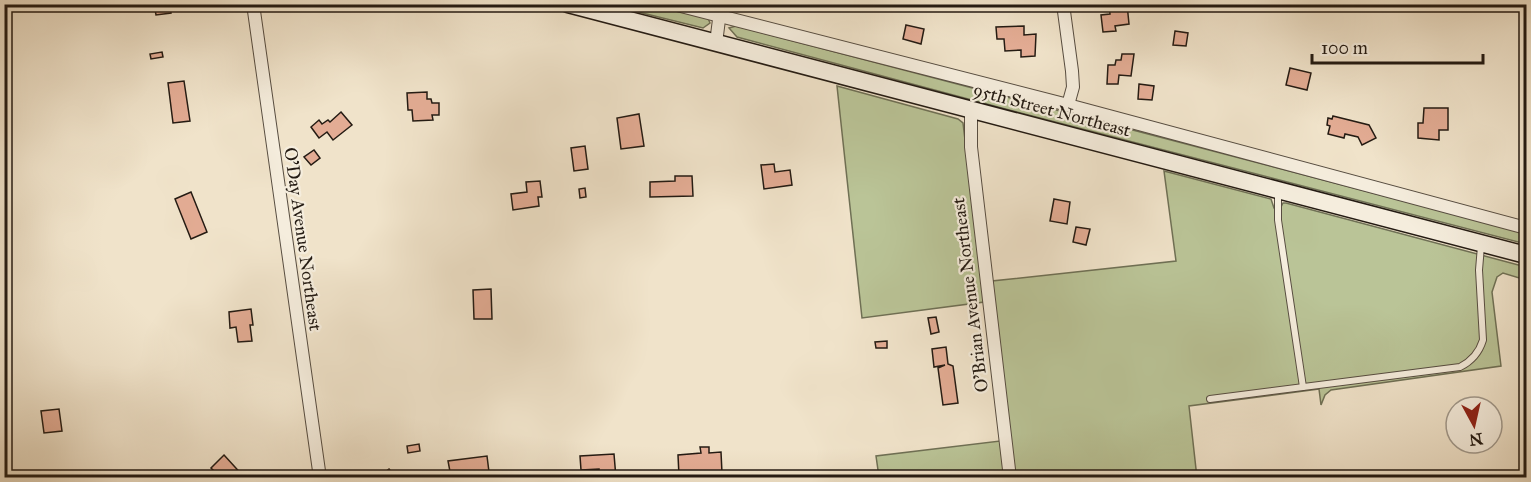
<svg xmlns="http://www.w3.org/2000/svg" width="1531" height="482" font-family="'IM FELL Great Primer',serif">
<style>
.green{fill:#bac497;stroke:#6f7055;stroke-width:1.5}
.building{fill:#e3ac94;stroke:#241b13;stroke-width:1.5}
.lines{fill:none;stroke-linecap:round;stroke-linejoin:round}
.service-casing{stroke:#574d41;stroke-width:8}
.minor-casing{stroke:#574d41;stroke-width:14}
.secondary-casing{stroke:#241b13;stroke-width:19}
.service{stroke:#f5eddd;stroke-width:6}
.minor{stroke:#f5eddd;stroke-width:12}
.secondary{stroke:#f5eddd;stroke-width:16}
.labels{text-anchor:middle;stroke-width:4.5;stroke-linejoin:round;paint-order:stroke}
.street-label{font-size:18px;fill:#241b13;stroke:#f5eddd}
</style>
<rect width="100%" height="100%" fill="#f0e3ca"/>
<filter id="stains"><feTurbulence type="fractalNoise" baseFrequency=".00333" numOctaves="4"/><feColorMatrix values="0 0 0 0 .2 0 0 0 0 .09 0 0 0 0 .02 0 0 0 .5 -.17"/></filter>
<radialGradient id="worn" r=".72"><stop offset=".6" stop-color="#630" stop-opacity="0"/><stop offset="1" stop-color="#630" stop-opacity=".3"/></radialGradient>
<!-- green -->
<g class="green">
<polygon points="610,5 657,5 703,16 708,18 710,23 703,28"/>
<polygon points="736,26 1526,233 1526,244 998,107 737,37 729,28"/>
<polygon points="837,86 958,119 963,123 984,302 862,318"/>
<polygon points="1164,171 1271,199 1274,208 1280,209 1283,203 1286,203 1526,267 1526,280 1503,273 1497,277 1492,292 1501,366 1331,390 1325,395 1321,405 1319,389 1189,406 1197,478 1014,477 992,281 1176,261"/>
<polygon points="1000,441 1004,477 879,477 876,456"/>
</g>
<!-- building -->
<g class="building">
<polygon points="154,4 170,4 171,13 156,15"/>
<polygon points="1109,4 1127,4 1129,24 1115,26 1116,31 1103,32 1101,15 1110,14"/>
<polygon points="906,25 924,29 921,44 903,39"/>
<polygon points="1024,26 1024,35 1036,34 1035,56 1021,57 1021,50 1005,51 1004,39 997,39 996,27"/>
<polygon points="1175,31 1188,33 1186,46 1173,45"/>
<polygon points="162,52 163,57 151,59 150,54"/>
<polygon points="1122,54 1134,54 1131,76 1119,75 1118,84 1107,84 1108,65 1115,65 1116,60 1121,60"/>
<polygon points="1290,68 1311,73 1307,90 1286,85"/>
<polygon points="184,81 190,121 173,123 168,83"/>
<polygon points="1139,84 1154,86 1152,100 1138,99"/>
<polygon points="427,92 427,99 431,99 432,103 439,103 439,115 432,115 433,120 413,121 412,110 408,110 407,93"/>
<polygon points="1424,108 1448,108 1448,130 1439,130 1439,140 1418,138 1418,123 1423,123"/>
<polygon points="341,112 352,125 333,140 327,132 319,138 311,127 319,120 322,124 328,120 330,122"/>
<polygon points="639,114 644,146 621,149 617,118"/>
<polygon points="1333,116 1369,125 1376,138 1362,145 1358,137 1345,134 1344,138 1328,134 1330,126 1327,125 1328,118 1332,119"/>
<polygon points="585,146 588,169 574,171 571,148"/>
<polygon points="314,150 320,158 311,165 304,157"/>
<polygon points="774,164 775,172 790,170 792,185 764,189 761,165"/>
<polygon points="675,176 692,176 693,196 650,197 650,182 675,181"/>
<polygon points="540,181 542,197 538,197 539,206 513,210 511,194 527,192 526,182"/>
<polygon points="585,188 586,197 580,198 579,189"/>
<polygon points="191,192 207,232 191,239 175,199"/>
<polygon points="1054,199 1070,202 1067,224 1050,221"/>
<polygon points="1076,227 1090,229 1086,245 1073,242"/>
<polygon points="491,289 492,319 474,319 473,290"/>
<polygon points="251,309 253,325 250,325 252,341 238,342 236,327 230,328 229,312"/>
<polygon points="936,317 939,332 931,334 928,318"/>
<polygon points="887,341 887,348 876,348 875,342"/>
<polygon points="946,347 948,364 953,366 958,403 943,405 938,368 945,365 934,367 932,349"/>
<polygon points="59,409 62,431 44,433 41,411"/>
<polygon points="419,444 420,451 408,453 407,446"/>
<polygon points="700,447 709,447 709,453 721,452 722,473 708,474 708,471 679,476 678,455 701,453"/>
<polygon points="614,454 616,478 599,478 599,469 581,470 580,456"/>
<polygon points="224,455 245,478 221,478 211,468"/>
<polygon points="487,456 489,472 451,477 448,461"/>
<polygon points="389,469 396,478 378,478 381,475"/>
</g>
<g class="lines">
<!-- service casing -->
<g class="service-casing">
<g id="service">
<polyline points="1278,193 1278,220 1303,387"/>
<path d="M1210 399 1460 367C1472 361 1479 353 1483 340L1479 270 1481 246"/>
</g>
</g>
<!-- minor casing -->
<g class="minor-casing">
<g id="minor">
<polyline points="253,4 320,478"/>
<polyline points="673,4 1068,105 1526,228"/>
<polyline points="1063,4 1072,71 1073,87 1068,105"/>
<polyline points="716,43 721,4"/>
<polyline points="971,109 971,147 1010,478"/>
</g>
</g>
<!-- secondary casing -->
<g class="secondary-casing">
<polyline id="secondary" points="568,4 1526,255"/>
</g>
<!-- service -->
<use href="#service" class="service"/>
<!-- minor -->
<use href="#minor" class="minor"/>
<!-- secondary -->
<use href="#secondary" class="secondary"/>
</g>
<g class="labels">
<!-- street labels -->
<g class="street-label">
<text transform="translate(1052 110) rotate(15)" y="6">95th Street Northeast</text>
<text transform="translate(303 239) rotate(82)" y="6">O'Day Avenue Northeast</text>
<text transform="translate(970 295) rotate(-97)" y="6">O'Brian Avenue Northeast</text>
</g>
</g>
<!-- margin -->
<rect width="1531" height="482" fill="none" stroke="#f0e3ca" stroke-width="24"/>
<rect x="6" y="6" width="1519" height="470" fill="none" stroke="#241b13" stroke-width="3"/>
<rect x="12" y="12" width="1507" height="458" fill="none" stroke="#241b13" stroke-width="1.5"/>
<!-- north arrow -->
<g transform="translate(1474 425) rotate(172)"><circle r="28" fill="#f5eddd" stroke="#a1998c" stroke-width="1.5"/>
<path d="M0-4.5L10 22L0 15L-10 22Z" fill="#8f2418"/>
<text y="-9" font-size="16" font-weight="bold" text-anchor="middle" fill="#241b13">N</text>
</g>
<!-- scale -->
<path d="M1312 54v9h171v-9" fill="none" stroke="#241b13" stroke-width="3"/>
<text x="1321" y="54" font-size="18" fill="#241b13" stroke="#f5eddd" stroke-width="4.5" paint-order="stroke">100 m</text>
<rect width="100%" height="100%" filter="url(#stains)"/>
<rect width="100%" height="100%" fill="url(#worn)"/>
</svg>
